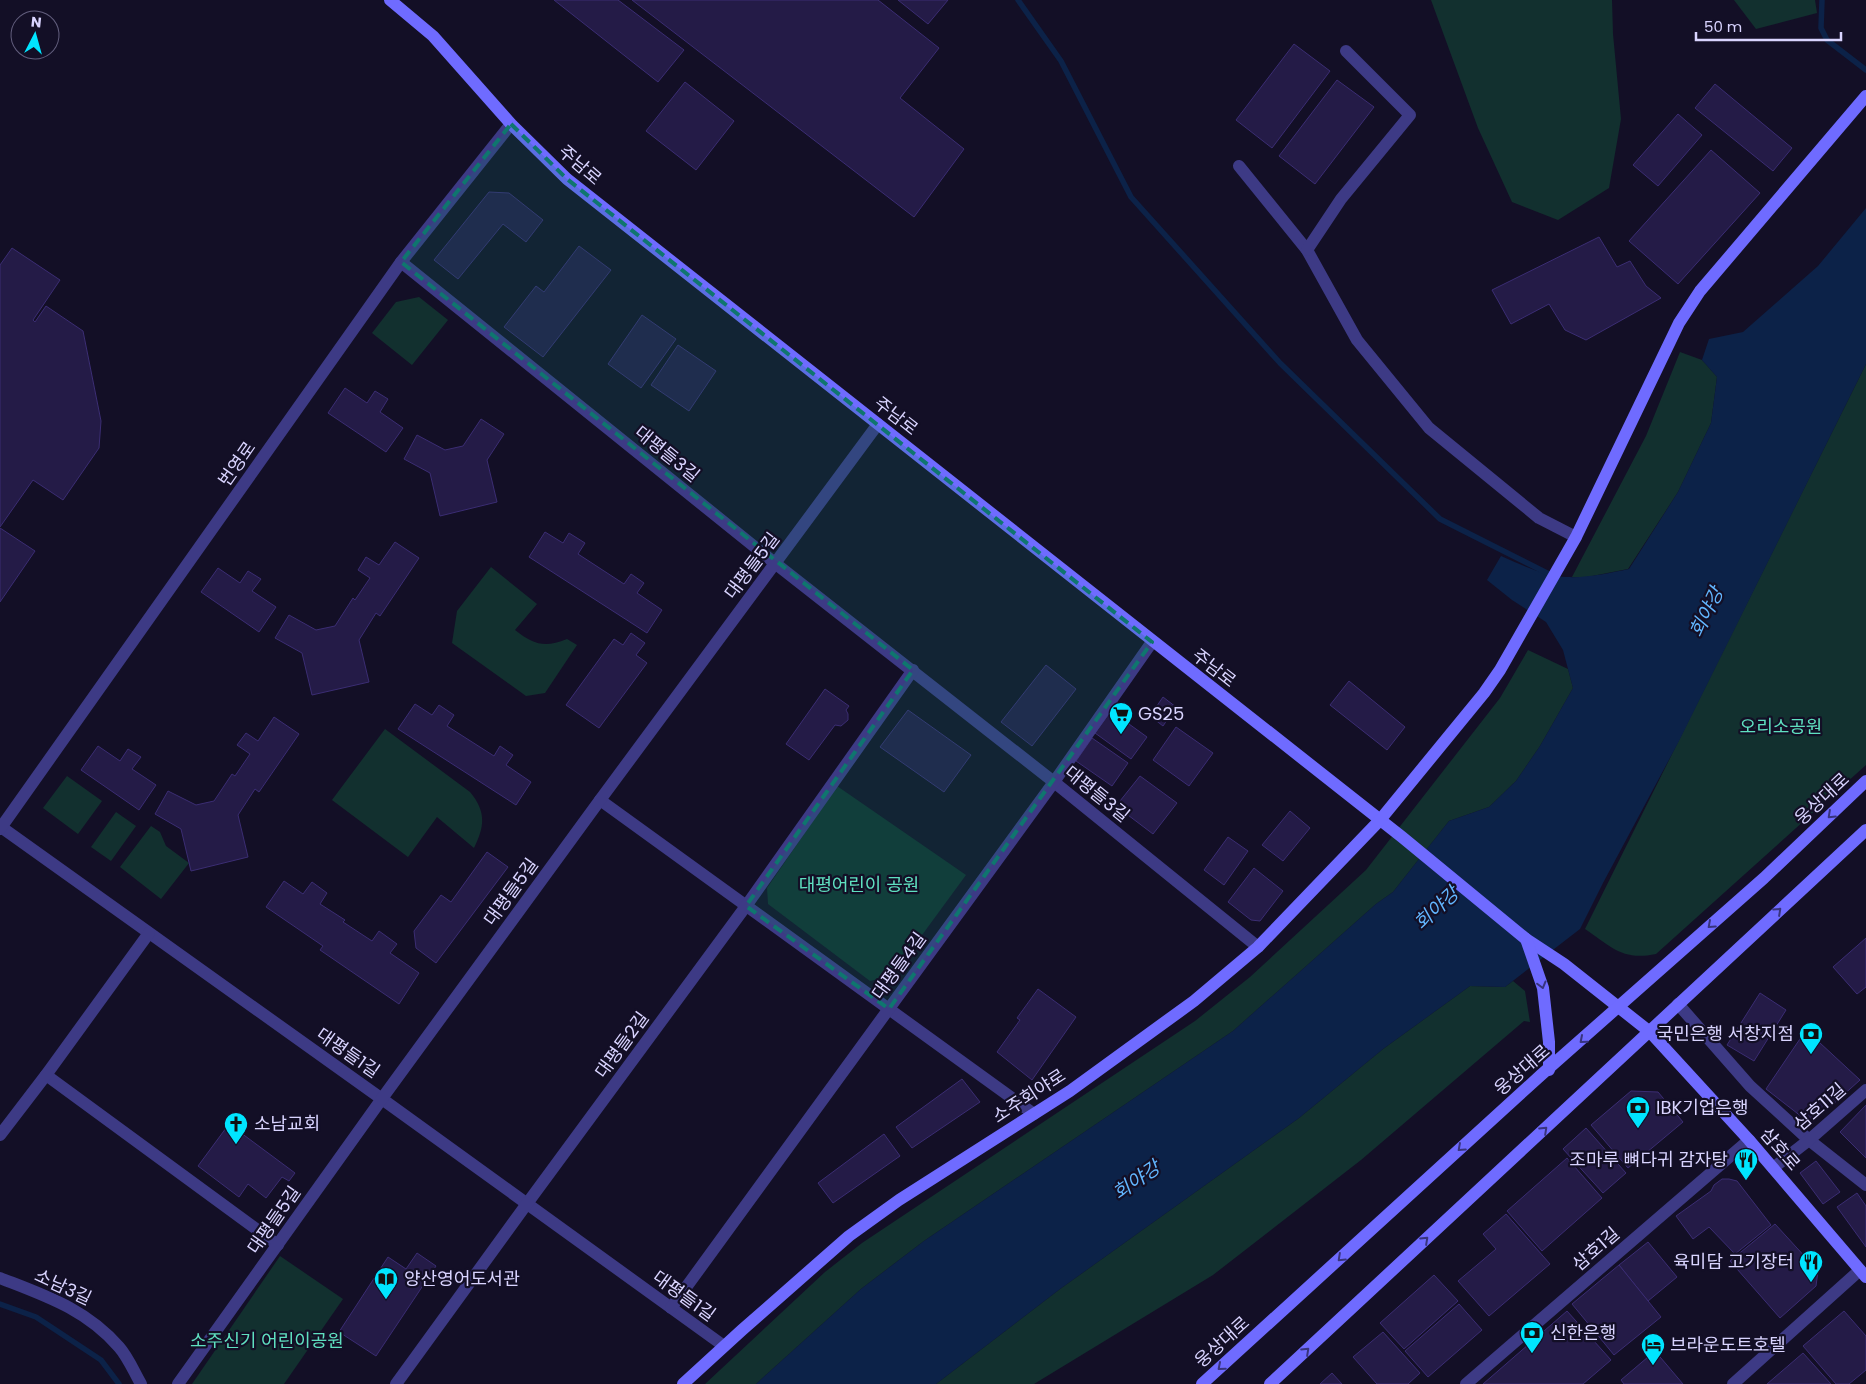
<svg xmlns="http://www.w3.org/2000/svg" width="1866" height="1384" font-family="Poppins,'Noto Sans KR',sans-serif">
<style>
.green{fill:#12302f}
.water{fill:#0c2248}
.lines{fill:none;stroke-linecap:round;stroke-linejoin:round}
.stream{stroke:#0c2248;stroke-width:5.5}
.building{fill:#241b47;stroke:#3b2d73}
.street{stroke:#3d3a85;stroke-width:12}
.secondary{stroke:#6f6bff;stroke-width:12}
.oneway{stroke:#38347d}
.marked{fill:#0f766e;fill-opacity:0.2;stroke:#0f766e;stroke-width:4;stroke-dasharray:10 6;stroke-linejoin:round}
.labels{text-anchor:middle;stroke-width:4.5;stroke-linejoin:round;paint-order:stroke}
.street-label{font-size:18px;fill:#d9d4ff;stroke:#130f26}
.poi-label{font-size:18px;fill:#d9d4ff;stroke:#130f26;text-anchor:start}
.park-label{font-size:18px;fill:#5fe0c0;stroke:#130f26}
.water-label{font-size:19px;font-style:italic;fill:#62b6ff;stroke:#130f26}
</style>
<rect width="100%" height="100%" fill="#130f26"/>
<!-- green -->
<g class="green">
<polygon points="1431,0 1612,0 1613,34 1621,119 1609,188 1558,220 1512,202 1478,128"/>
<polygon points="1734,0 1815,0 1817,13 1756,29"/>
<polygon points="419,297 448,320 412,365 372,333 396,302"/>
<polygon points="1680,352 1702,360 1717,377 1711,423 1678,492 1628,569 1587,577 1572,577 1646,436"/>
<path d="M1866 364V765L1656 954C1622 961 1612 947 1585 929Z"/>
<path d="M491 567 537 604 515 630C534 645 545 648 567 639L577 645 545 693 526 696 452 643 457 611Z"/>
<polygon points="1528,650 1568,669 1573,688 1540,746 1516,781 1489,807 1449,821 1393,892 1376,904 1233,1031 924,1241 861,1289 756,1384 705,1384 825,1272 862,1243 1195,1021 1250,977 1366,870 1500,698"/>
<path d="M385 729 470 792C486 811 485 826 474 848L437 817 408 857 332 800Z"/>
<polygon points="67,776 102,801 78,834 43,808"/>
<polygon points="837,786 966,875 892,976 870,981 768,904 767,888"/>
<polygon points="116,812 136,826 111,861 91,847"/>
<polygon points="151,826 160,832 166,846 189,863 161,899 120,867"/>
<polygon points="1513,981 1525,991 1530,1022 1524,1021 1361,1160 1213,1275 1034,1384 936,1384 1060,1289 1299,1118 1383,1049 1470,986 1505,987"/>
<polygon points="280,1256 343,1299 284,1384 192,1384"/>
</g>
<!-- water -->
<path class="water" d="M1866 208V364L1679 741 1603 883 1580 929 1505 987 1470 986 1383 1049 1299 1118 1060 1289 936 1384H756L861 1289 924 1241 1233 1031 1376 904 1393 892 1449 821 1489 807 1516 781 1540 746 1573 688 1563 650 1546 622 1512 600 1487 580 1501 556C1522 565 1544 576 1567 577 1588 578 1609 573 1629 569L1678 492 1711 423 1717 377 1702 360 1709 339 1743 332 1818 266Z"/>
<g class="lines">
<!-- stream -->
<g class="stream">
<polyline points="1018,0 1061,61 1131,197 1280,363 1440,519 1553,576"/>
<polyline points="1822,0 1821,28 1827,40 1866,70"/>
<polyline points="0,1304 36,1317 101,1360 119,1384"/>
</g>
</g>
<!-- building -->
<g class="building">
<polygon points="554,0 618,0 684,50 658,82"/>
<polygon points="632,0 878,0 939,48 900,98 964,149 914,217"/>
<polygon points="898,0 948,0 928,24"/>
<polygon points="1294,44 1330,71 1272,148 1236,120"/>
<polygon points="1337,80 1374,107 1315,184 1279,156"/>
<polygon points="685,82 734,121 696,170 646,131"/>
<polygon points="1715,84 1792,148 1773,171 1695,108"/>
<polygon points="1678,114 1702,135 1658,186 1633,165"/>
<polygon points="1711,150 1760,193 1678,284 1629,241"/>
<polygon points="489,192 509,193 543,220 526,242 503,224 458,279 434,260"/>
<polygon points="1599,237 1617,267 1630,261 1646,286 1661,298 1586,340 1565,330 1549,304 1511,324 1492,290"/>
<polygon points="579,246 611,270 543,357 504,327 536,286 544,292"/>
<polygon points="12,248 60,280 33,320 35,322 46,306 83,331 101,421 99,448 63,500 33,480 0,527 0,265"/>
<polygon points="642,315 676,339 641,388 608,364"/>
<polygon points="678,345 716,371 689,411 651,385"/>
<polygon points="345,388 367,403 375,391 388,399 380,412 403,428 386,452 328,413"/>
<polygon points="481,419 504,434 487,460 497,502 440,516 430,473 404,459 417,435 445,450 463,446"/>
<polygon points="0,528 35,551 0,602"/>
<polygon points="545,532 563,543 569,533 585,543 578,554 624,584 631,574 644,583 637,593 662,610 647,633 529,557"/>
<polygon points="395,542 419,558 380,616 376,613 359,640 369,682 312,695 302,653 275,638 289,615 316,630 335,626 353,598 355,600 370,578 358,570 366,557 379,565"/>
<polygon points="218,568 240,583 248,571 261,579 252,591 276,607 259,632 201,592"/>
<polygon points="631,633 645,643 636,655 647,663 599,728 566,705 614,639 623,645"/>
<polygon points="1046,665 1076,689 1032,746 1001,722"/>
<polygon points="1349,681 1405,727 1387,750 1330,705"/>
<polygon points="825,689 849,706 846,710 848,714 848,720 841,726 835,725 809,760 786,744"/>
<polygon points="1163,697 1176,707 1163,726 1150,716"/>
<polygon points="415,704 432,715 439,705 454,715 447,726 494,756 500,746 513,755 506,765 531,782 516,805 398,729"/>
<polygon points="908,710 971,755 944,792 880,747"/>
<polygon points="1111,711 1147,737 1131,759 1095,733"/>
<polygon points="274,717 299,734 259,792 255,789 238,815 248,857 191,871 181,829 155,814 168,791 196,805 214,801 232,774 235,776 250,754 237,745 246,733 258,741"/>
<polygon points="1176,727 1213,753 1189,786 1153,760"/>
<polygon points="1092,738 1128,763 1112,786 1076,761"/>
<polygon points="98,746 120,761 128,749 141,757 132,769 156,785 139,810 81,770"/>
<polygon points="1140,776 1177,803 1153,834 1116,806"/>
<polygon points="1290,811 1310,828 1283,861 1262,845"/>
<polygon points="1228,837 1248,851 1224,885 1204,870"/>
<polygon points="487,852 508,867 436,963 416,948 414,931 441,895 451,902"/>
<polygon points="1254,868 1283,891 1260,921 1251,920 1228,902"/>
<polygon points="284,881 303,894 312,882 327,893 320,904 345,920 343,922 372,941 379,931 397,944 390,953 419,973 399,1004 320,950 323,946 266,907"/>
<polygon points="1866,938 1866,987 1857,994 1833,967"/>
<polygon points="1038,989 1076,1017 1032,1080 997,1052 1020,1020 1017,1018"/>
<polygon points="1760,993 1786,1010 1754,1061 1727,1045"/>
<polygon points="1806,1030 1860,1080 1811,1124 1766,1089"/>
<polygon points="962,1079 980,1102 912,1148 896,1127"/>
<polygon points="1631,1091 1658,1092 1683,1122 1628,1168 1591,1125"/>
<polygon points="1866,1105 1866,1158 1840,1132"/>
<polygon points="229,1124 295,1173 289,1181 282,1177 266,1198 248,1184 239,1197 198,1166"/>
<polygon points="1586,1128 1626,1173 1603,1193 1563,1149"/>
<polygon points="884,1134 900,1156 833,1203 818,1183"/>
<polygon points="1567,1158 1602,1198 1542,1251 1507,1211"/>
<polygon points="1816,1161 1840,1192 1823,1204 1800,1173"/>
<polygon points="1722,1179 1729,1179 1737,1181 1771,1225 1735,1254 1709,1227 1693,1239 1676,1216 1711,1191 1714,1185"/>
<polygon points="1857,1193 1866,1206 1866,1247 1837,1207"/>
<polygon points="1506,1214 1550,1264 1489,1316 1458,1281 1496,1249 1483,1234"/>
<polygon points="1775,1224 1818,1271 1816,1286 1780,1318 1730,1261"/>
<polygon points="1648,1242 1677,1277 1648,1301 1619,1265"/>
<polygon points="417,1253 436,1266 376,1356 339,1332 388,1257 406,1269"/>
<polygon points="1619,1265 1661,1317 1614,1355 1572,1304"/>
<polygon points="1434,1275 1458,1301 1404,1349 1380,1323"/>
<polygon points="1459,1304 1482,1330 1428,1377 1405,1351"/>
<polygon points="1567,1311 1611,1360 1583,1384 1483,1384"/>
<polygon points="1844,1311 1866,1336 1866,1370 1849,1384 1836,1384 1803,1346"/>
<polygon points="1383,1332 1420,1373 1408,1384 1377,1384 1353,1357"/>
<polygon points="1655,1351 1683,1384 1624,1384 1621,1380"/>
<polygon points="1803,1353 1831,1384 1767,1384"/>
<polygon points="1332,1373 1342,1384 1320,1384"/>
</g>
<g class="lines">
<!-- street -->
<g class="street">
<polyline points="1239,166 1307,250 1357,340 1429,428 1539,518 1576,537"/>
<polyline points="1307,250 1341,199 1410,115 1346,51"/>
<polyline points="401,262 776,564 1054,782 1258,947"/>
<polyline points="600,800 1034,1114"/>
<polyline points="1,827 382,1099 724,1346"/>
<polyline points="0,829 401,262 511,124"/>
<polyline points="1678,1004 1750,1086 1809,1140 1866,1185"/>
<polyline points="46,1075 278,1245"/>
<polyline points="0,1135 46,1075 149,933"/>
<polyline points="1773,1168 1809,1140 1866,1090"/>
<path d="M0 1278C46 1296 86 1309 119 1347 128 1357 134 1372 141 1384"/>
<polyline points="671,1308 1054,782 1152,642"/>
<polyline points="178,1384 386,1093 600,800 878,424"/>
<polyline points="396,1384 526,1205 746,906 913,670"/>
<polyline points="1466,1384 1749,1140"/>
<polyline points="1733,1384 1860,1270"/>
</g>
<!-- secondary -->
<g class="secondary">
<polyline points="390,0 433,36 511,124 567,179 1402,837 1526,939 1564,964 1650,1032 1749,1140 1866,1277"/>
<polyline points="1526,939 1543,988 1549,1042 1549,1070"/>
<polyline points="683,1384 742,1330 849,1236 899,1200 1070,1091 1194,1001 1258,947 1380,820 1484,693 1500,670 1576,537 1679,323 1700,291 1866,96"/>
<polyline points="1202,1384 1541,1075 1764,878 1866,781"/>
<polyline points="1270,1384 1866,830"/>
</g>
</g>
<!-- one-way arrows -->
<defs><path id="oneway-chevron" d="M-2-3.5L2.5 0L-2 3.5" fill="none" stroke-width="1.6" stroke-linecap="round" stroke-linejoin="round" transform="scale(1.25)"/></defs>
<g class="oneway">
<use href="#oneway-chevron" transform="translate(1831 815) rotate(137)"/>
<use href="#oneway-chevron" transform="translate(1778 911) rotate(-43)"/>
<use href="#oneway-chevron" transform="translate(1711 925) rotate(138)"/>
<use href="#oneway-chevron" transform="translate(1542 985) rotate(75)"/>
<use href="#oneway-chevron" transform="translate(1583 1040) rotate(139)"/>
<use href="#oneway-chevron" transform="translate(1544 1130) rotate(-43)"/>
<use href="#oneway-chevron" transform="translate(1461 1148) rotate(138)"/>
<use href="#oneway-chevron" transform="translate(1425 1240) rotate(-43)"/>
<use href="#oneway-chevron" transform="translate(1341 1258) rotate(137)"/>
<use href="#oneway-chevron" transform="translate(1306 1351) rotate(-43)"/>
<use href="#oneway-chevron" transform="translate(1221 1367) rotate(139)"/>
</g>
<!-- marked area -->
<path class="marked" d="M511 124 567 179 1152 642 889 1009 746 906 913 670 401 262Z"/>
<!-- icons -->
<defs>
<g id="supermarket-pin" transform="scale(1.25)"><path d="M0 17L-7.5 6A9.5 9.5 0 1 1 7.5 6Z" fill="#00e5ff" stroke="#130f26"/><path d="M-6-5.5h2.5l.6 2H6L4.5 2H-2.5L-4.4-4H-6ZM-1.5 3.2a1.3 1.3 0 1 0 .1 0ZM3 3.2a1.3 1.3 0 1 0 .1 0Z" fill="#111"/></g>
<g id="bank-pin" transform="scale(1.25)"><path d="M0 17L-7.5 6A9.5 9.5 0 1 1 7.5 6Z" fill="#00e5ff" stroke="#130f26"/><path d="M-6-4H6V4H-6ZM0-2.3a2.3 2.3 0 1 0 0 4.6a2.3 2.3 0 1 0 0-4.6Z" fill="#111"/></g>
<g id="church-pin" transform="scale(1.25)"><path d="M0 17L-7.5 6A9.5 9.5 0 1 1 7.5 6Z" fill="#00e5ff" stroke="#130f26"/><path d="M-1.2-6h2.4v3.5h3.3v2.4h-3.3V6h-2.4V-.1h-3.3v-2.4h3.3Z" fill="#111"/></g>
<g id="restaurant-pin" transform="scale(1.25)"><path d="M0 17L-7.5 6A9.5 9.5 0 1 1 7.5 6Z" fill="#00e5ff" stroke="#130f26"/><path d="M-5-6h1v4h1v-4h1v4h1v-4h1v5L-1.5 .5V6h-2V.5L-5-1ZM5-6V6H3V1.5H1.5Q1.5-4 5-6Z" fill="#111"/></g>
<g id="library-pin" transform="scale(1.25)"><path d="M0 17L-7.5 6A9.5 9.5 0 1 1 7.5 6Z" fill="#00e5ff" stroke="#130f26"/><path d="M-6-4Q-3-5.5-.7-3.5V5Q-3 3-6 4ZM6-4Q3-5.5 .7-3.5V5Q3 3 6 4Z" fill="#111"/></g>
<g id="hotel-pin" transform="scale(1.25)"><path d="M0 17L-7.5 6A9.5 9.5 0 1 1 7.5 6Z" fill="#00e5ff" stroke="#130f26"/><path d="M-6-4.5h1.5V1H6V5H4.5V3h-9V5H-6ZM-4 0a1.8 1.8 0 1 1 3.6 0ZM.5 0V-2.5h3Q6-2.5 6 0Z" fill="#111"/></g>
</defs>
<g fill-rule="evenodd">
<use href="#supermarket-pin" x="1121" y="714"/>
<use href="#bank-pin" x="1811" y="1034"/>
<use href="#bank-pin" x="1638" y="1108"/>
<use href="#church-pin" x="236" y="1124"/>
<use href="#restaurant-pin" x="1746" y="1160"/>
<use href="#restaurant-pin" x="1811" y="1262"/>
<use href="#library-pin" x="386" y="1279"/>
<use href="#bank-pin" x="1532" y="1333"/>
<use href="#hotel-pin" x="1653" y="1345"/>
</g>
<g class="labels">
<!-- street labels -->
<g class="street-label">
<text transform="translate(580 165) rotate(41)" y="6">주남로</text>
<text transform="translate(896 416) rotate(38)" y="6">주남로</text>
<text transform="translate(667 454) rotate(39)" y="6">대평들3길</text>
<text transform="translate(237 464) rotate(-55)" y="6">번영로</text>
<text transform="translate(752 566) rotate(-53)" y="6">대평들5길</text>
<text transform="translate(1214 668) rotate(38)" y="6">주남로</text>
<text transform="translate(1097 794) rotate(39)" y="6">대평들3길</text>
<text transform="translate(1822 799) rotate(-43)" y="6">웅상대로</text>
<text transform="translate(511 892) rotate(-54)" y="6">대평들5길</text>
<text transform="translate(899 966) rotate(-54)" y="6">대평들4길</text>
<text transform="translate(622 1045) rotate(-54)" y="6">대평들2길</text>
<text transform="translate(348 1053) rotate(35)" y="6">대평들1길</text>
<text transform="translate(1522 1070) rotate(-41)" y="6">웅상대로</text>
<text transform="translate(1029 1096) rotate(-33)" y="6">소주회야로</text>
<text transform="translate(1820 1107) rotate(-41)" y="6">삼호11길</text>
<text transform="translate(1780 1149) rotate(49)" y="6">삼호로</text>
<text transform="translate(274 1220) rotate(-55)" y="6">대평들5길</text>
<text transform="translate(1596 1249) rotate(-41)" y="6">삼호1길</text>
<text transform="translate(63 1287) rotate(25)" y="6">소남3길</text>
<text transform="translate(684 1296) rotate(36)" y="6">대평들1길</text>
<text transform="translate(1222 1342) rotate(-42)" y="6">웅상대로</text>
</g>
<!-- poi labels -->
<g class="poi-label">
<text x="1138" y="720">GS25</text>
<text x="1794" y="1040" text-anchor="end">국민은행 서창지점</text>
<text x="1656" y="1114">IBK기업은행</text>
<text x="254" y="1130">소남교회</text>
<text x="1728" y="1166" text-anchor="end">조마루 뼈다귀 감자탕</text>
<text x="1794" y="1268" text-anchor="end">육미담 고기장터</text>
<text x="404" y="1285">양산영어도서관</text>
<text x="1550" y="1339">신한은행</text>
<text x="1670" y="1351">브라운도트호텔</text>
</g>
<!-- park labels -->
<g class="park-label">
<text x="1781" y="733">오리소공원</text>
<text x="859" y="891">대평어린이 공원</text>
<text x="267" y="1347">소주신기 어린이공원</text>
</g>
<!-- water labels -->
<g class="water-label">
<text transform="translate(1706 612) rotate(-64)" y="7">회야강</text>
<text transform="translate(1436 908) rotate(-43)" y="7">회야강</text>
<text transform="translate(1136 1180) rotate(-35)" y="7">회야강</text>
</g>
</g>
<!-- north arrow -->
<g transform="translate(35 35) rotate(6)"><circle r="24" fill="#130f26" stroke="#625e7d"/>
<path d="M0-4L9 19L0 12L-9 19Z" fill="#00e5ff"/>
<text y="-8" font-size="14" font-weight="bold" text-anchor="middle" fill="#d9d4ff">N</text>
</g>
<!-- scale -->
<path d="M1696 32v8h145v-8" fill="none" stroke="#d9d4ff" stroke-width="2.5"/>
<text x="1704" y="32" font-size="15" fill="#d9d4ff" stroke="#130f26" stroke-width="4" paint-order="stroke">50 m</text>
</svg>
